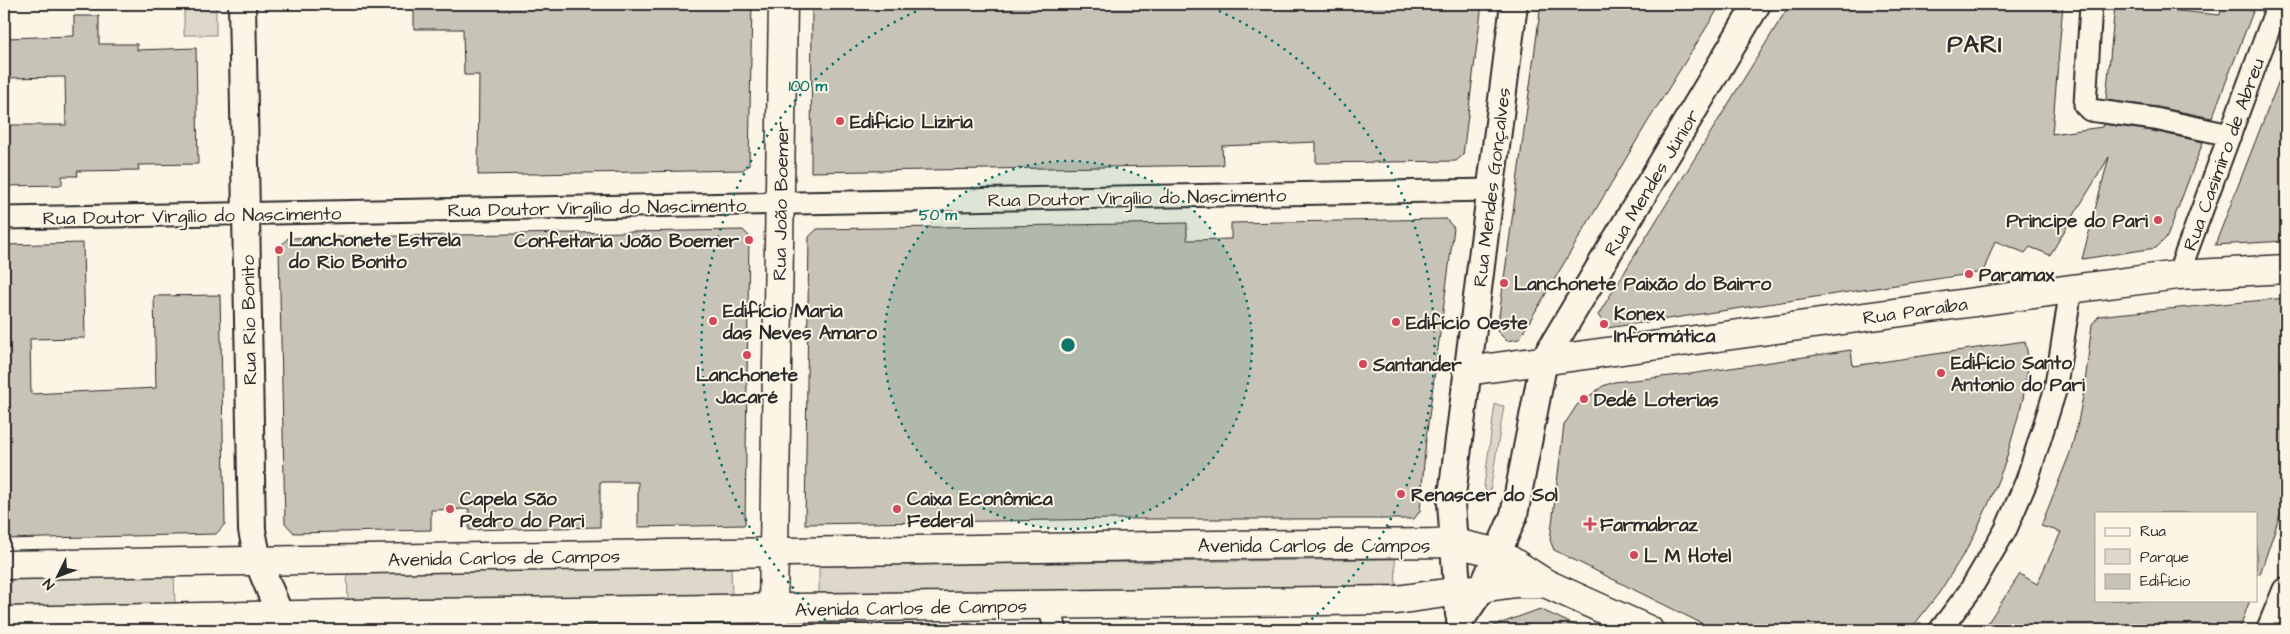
<svg xmlns="http://www.w3.org/2000/svg" width="2290" height="634" font-family="'Architects Daughter',sans-serif">
<style>
.green{fill:#ded8ca;stroke:#84827a}
.building{fill:#c8c3b7;stroke:#2b2b2b}
.lines{fill:none;stroke-linecap:round;stroke-linejoin:round}
.minor-casing{stroke:#2b2b2b;stroke-width:25}
.tertiary-casing{stroke:#2b2b2b;stroke-width:30}
.secondary-casing{stroke:#2b2b2b;stroke-width:31}
.minor{stroke:#fcf5e5;stroke-width:21}
.tertiary{stroke:#fcf5e5;stroke-width:26}
.secondary{stroke:#fcf5e5;stroke-width:28}
.ring{fill:none;stroke:#0f766e;stroke-width:2.5;stroke-dasharray:2.5 5}
.poi-dot{fill:#d1495b;stroke:#fcf5e5;stroke-width:2}
.labels{text-anchor:middle;stroke-width:4;stroke-linejoin:round;paint-order:stroke}
.poi-label{font-size:19px;font-weight:bold;fill:#2b2b2b;stroke:#fcf5e5;text-anchor:start}
.street-label{font-size:19px;fill:#2b2b2b;stroke:#fcf5e5}
.district-label{font-size:24px;font-weight:bold;letter-spacing:1px;fill:#2b2b2b;stroke:#fcf5e5}
.centre{fill:#0f766e;stroke:#fcf5e5;stroke-width:2.5}
.ring-label{font-size:15px;text-anchor:middle;font-weight:bold;fill:#0f766e;stroke:#fcf5e5;stroke-width:4;stroke-linejoin:round;paint-order:stroke}
</style>
<rect width="100%" height="100%" fill="#fcf5e5"/>
<filter id="ink" filterUnits="userSpaceOnUse"><feTurbulence type="fractalNoise" baseFrequency=".02" numOctaves="2"/><feDisplacementMap in="SourceGraphic" scale="10" xChannelSelector="R" yChannelSelector="G"/><feConvolveMatrix kernelMatrix="1 2 1 2 8 2 1 2 1" color-interpolation-filters="sRGB"/></filter>
<g filter="url(#ink)">
<!-- green -->
<g class="green">
<rect x="184" y="4" width="32" height="31"/>
<polygon points="1495,404 1504,406 1489,498 1484,486"/>
<polygon points="1395,559 1396,586 819,594 819,566"/>
<polygon points="731,568 732,596 348,601 347,573"/>
<polygon points="174,575 175,603 4,607 4,580"/>
</g>
<!-- building -->
<g class="building">
<polygon points="414,4 752,4 749,165 743,170 478,175 479,75 464,75 463,29 414,29"/>
<polygon points="812,4 1482,4 1463,155 1456,161 1316,163 1316,142 1222,146 1223,165 811,172"/>
<polygon points="1541,4 1721,4 1647,123 1519,339 1507,341 1497,331"/>
<polygon points="1790,4 2063,4 2052,134 2102,127 2103,124 2153,131 2203,142 2167,237 2156,248 2082,259 2109,157 2050,255 2030,247 2025,253 1995,241 1983,272 1607,328 1598,315"/>
<polygon points="2221,4 2256,4 2212,118 2157,107 2106,100 2115,5 2220,15"/>
<polygon points="74,16 99,16 99,44 137,44 137,50 196,48 198,164 138,165 139,170 77,171 78,176 62,176 62,185 4,186 4,125 66,125 65,77 4,78 4,38 74,36"/>
<polygon points="2285,65 2286,65 2286,241 2215,245"/>
<polygon points="1446,219 1454,228 1426,439 1420,511 1414,519 1119,519 805,524 809,237 817,229 1187,223 1187,240 1231,239 1231,223"/>
<polygon points="743,230 749,236 745,525 638,527 638,482 600,482 600,527 469,530 469,509 431,510 431,530 294,533 285,523 279,248 288,238"/>
<polygon points="83,243 85,338 30,339 31,394 156,388 154,296 220,295 225,524 216,534 4,539 4,245"/>
<polygon points="2286,298 2286,497 2260,574 2256,574 2256,513 2096,513 2096,600 2250,600 2239,630 1983,630 2020,574 2037,584 2061,532 2041,526 2070,453 2077,427 2084,391 2092,324 2099,316 2115,314"/>
<polygon points="2025,341 2029,361 2023,399 2005,463 1988,505 1970,544 1939,593 1910,630 1715,630 1554,550 1550,540 1564,425 1577,405 1603,386 1614,382 1690,374 1851,350 1853,366"/>
<polygon points="1540,609 1585,630 1488,630 1488,628"/>
</g>
<g class="lines">
<!-- minor casing -->
<g class="minor-casing">
<g id="minor">
<polyline points="2091,4 2085,105 2090,110 2155,119 2230,135"/>
<polyline points="4,218 1491,190"/>
<polyline points="2178,275 2278,4"/>
<polyline points="1048,605 1056,630"/>
<polyline points="1940,630 1969,592 2006,529 2027,480 2055,391 2071,289"/>
</g>
</g>
<!-- tertiary casing -->
<g class="tertiary-casing">
<g id="tertiary">
<polyline points="242,4 252,530 258,561 286,630"/>
<polyline points="773,609 775,630"/>
<polyline points="1459,614 1451,503 1514,4"/>
<polyline points="1460,621 1483,587 1514,515 1544,360 1757,4"/>
<polyline points="2270,630 2286,591"/>
</g>
</g>
<!-- secondary casing -->
<g class="secondary-casing">
<g id="secondary">
<polyline points="1467,371 2071,289 2178,275 2286,269"/>
<polyline points="4,565 1215,545 1454,543 1499,553 1545,583 1649,630"/>
<polyline points="773,609 783,4"/>
<polyline points="4,621 348,614 1396,600 1516,583 1545,583"/>
</g>
</g>
<!-- minor -->
<use href="#minor" class="minor"/>
<!-- tertiary -->
<use href="#tertiary" class="tertiary"/>
<!-- secondary -->
<use href="#secondary" class="secondary"/>
</g>
</g>
<!-- distance rings -->
<circle cx="1068" cy="345" r="184" fill="#0f766e" fill-opacity=".12"/>
<g class="ring">
<circle cx="1068" cy="345" r="184"/>
<path d="M837 630A367 367 0 0 1 931 5M1205 5A367 367 0 0 1 1299 630"/>
</g>
<!-- markers -->
<g class="poi-dot">
<circle cx="840" cy="121" r="5"/>
<circle cx="2158" cy="220" r="5"/>
<circle cx="749" cy="240" r="5"/>
<circle cx="279" cy="250" r="5"/>
<circle cx="1969" cy="274" r="5"/>
<circle cx="1504" cy="283" r="5"/>
<circle cx="713" cy="321" r="5"/>
<circle cx="1396" cy="322" r="5"/>
<circle cx="1604" cy="324" r="5"/>
<circle cx="747" cy="355" r="5"/>
<circle cx="1363" cy="364" r="5"/>
<circle cx="1941" cy="373" r="5"/>
<circle cx="1584" cy="399" r="5"/>
<circle cx="1401" cy="494" r="5"/>
<circle cx="450" cy="509" r="5"/>
<circle cx="897" cy="509" r="5"/>
<path d="M1587.5 516.5h5v5h5v5h-5v5h-5v-5h-5v-5h5z"/>
<circle cx="1634" cy="555" r="5"/>
</g>
<g class="labels">
<!-- poi labels -->
<g class="poi-label">
<text x="850" y="128">Edifício Liziria</text>
<text x="2148" y="227" text-anchor="end">Principe do Pari</text>
<text x="289" y="246">Lanchonete Estrela<tspan x="289" dy="22">do Rio Bonito</tspan></text>
<text x="739" y="247" text-anchor="end">Confeitaria João Boemer</text>
<text x="1979" y="281">Paramax</text>
<text x="1514" y="290">Lanchonete Paixão do Bairro</text>
<text x="723" y="317">Edifício Maria<tspan x="723" dy="22">das Neves Amaro</tspan></text>
<text x="1614" y="320">Konex<tspan x="1614" dy="22">Informática</tspan></text>
<text x="1406" y="329">Edifício Oeste</text>
<text x="1951" y="369">Edifício Santo<tspan x="1951" dy="22">Antonio do Pari</tspan></text>
<text x="1373" y="371">Santander</text>
<text x="747" y="381" text-anchor="middle">Lanchonete<tspan x="747" dy="22">Jacaré</tspan></text>
<text x="1594" y="406">Dedé Loterias</text>
<text x="1411" y="501">Renascer do Sol</text>
<text x="460" y="505">Capela São<tspan x="460" dy="22">Pedro do Pari</tspan></text>
<text x="907" y="505">Caixa Econômica<tspan x="907" dy="22">Federal</tspan></text>
<text x="1600" y="531">Farmabraz</text>
<text x="1644" y="562">L M Hotel</text>
</g>
<!-- street labels -->
<g class="street-label">
<text transform="translate(2223 154) rotate(-70)" y="7">Rua Casimiro de Abreu</text>
<text transform="translate(1651 182) rotate(-59)" y="7">Rua Mendes Júnior</text>
<text transform="translate(1491 187) rotate(-83)" y="7">Rua Mendes Gonçalves</text>
<text transform="translate(1137 197) rotate(-1)" y="7">Rua Doutor Virgílio do Nascimento</text>
<text transform="translate(780 201) rotate(-89)" y="7">Rua João Boemer</text>
<text transform="translate(597 207) rotate(-1)" y="7">Rua Doutor Virgílio do Nascimento</text>
<text transform="translate(192 215) rotate(-1)" y="7">Rua Doutor Virgílio do Nascimento</text>
<text transform="translate(1915 310) rotate(-8)" y="7">Rua Paraíba</text>
<text transform="translate(248 320) rotate(-91)" y="7">Rua Rio Bonito</text>
<text x="1314" y="552">Avenida Carlos de Campos</text>
<text transform="translate(504 557) rotate(-1)" y="7">Avenida Carlos de Campos</text>
<text transform="translate(911 607) rotate(-1)" y="7">Avenida Carlos de Campos</text>
</g>
<!-- district labels -->
<g class="district-label">
<text x="1975" y="52">PARI</text>
</g>
</g>
<circle cx="1068" cy="345" r="8" class="centre"/>
<g class="ring-label">
<text x="808" y="91">100 m</text>
<text x="938" y="220">50 m</text>
</g>
<!-- margin -->
<rect width="2290" height="634" fill="none" stroke="#fcf5e5" stroke-width="20"/>
<rect x="10" y="10" width="2270" height="614" fill="none" stroke="#2b2b2b" stroke-width="2" filter="url(#ink)"/>
<!-- legend -->
<rect x="2095" y="512" width="162" height="90" fill="#fcf5e5" stroke="#a8a49b"/>
<rect x="2105" y="528" width="25" height="8" fill="#fcf5e5" stroke="#a8a49b"/>
<text x="2140" y="536" font-size="15" fill="#2b2b2b">Rua</text>
<rect x="2105" y="549" width="25" height="15" fill="#ded8ca" stroke="#a8a49b"/>
<text x="2140" y="562" font-size="15" fill="#2b2b2b">Parque</text>
<rect x="2105" y="574" width="25" height="15" fill="#c8c3b7" stroke="#a8a49b"/>
<text x="2140" y="586" font-size="15" fill="#2b2b2b">Edifício</text>
<!-- north arrow -->
<g transform="translate(58 576) rotate(228)" stroke="#fcf5e5" stroke-width="4" paint-order="stroke">
<path d="M0-4L9 19L0 12L-9 19Z" fill="#2b2b2b"/>
<text y="-8" font-size="14" font-weight="bold" text-anchor="middle" fill="#2b2b2b">N</text>
</g>
</svg>
